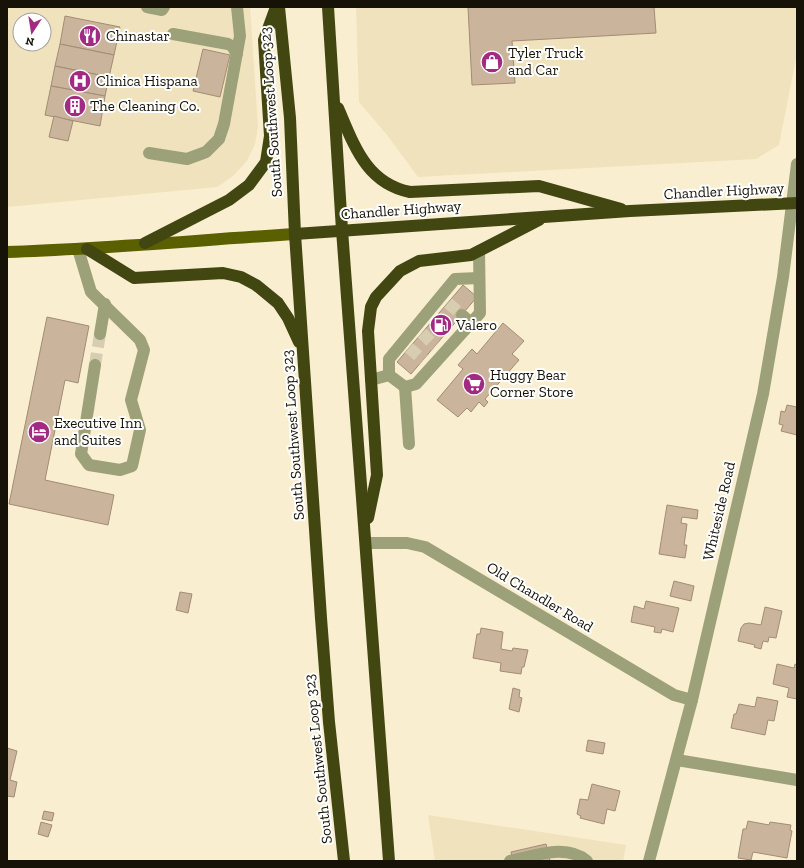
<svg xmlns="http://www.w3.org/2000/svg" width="804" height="868" font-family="'Zilla Slab',serif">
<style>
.built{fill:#f0e2bc;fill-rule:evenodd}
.building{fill:#cbb49c;stroke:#a28c74}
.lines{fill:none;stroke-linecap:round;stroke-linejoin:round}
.minor-tunnel{stroke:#d7cdb1;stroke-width:12;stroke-dasharray:12 6;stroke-linecap:butt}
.minor{stroke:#9ca179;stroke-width:12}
.major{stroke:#5a5f00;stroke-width:12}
.highway{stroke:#424611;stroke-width:12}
.labels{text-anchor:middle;stroke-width:4;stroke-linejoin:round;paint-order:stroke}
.poi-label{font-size:15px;fill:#161207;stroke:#fff;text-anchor:start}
.street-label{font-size:15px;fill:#161207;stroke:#fff}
</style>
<rect width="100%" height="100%" fill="#f9eecf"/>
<!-- built -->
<g class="built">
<path d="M7 7H250L258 127 255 144 247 161 233 176 217 187 7 207ZM20 20H44V44H20Z"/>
<polygon points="356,7 797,7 797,53 779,145 756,159 418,177 387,135 359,102"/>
<polygon points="428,815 626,845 623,861 435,861"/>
</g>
<!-- building -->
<g class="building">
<polygon points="468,7 654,7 656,33 512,41 515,83 472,85"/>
<polygon points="65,16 120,27 114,55 60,44"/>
<polygon points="60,44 114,55 109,77 55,66"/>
<polygon points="203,49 230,55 220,97 193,91"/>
<polygon points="55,66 109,77 105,96 51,86"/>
<polygon points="51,86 105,96 100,126 45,115"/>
<polygon points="54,116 73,121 68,141 49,137"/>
<polygon points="463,285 477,297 411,374 397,362"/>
<polygon points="47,317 89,326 78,383 65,380 45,480 114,495 108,525 9,504"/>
<polygon points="503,323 524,341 512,354 519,360 485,399 488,402 484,407 479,402 471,412 467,408 458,417 437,400 463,369 458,365 472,349 477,354"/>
<polygon points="787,405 797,407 797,435 781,431 783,425 779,424 781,411 785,412"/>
<polygon points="667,505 698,510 697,519 682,517 681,523 687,524 684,545 687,545 685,558 659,554"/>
<polygon points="674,581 694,586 691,601 670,596"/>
<polygon points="180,592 192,594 188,613 176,610"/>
<polygon points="646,601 679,608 673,632 662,629 661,633 654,632 655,627 631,622 634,606 644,609"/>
<polygon points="765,607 782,611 776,638 769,637 768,642 763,641 761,649 754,647 755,645 738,641 741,628 744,624 749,623 761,625"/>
<polygon points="481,628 503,632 501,649 512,651 513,648 528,650 524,667 522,667 521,674 500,671 501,663 473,658 477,634 480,634"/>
<polygon points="777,664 794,668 795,664 797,665 797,699 787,697 789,688 773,684"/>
<polygon points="513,688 520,690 519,697 522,698 519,712 509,709"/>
<polygon points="757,697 778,701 774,721 768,720 765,735 731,728 734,714 736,714 739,704 755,707"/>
<polygon points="588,740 605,743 603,754 586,751"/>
<polygon points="7,748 17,751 10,780 17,782 14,797 7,796"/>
<polygon points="592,784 620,791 615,811 607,809 604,824 580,818 581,816 577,814 580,799 588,800"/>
<polygon points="44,811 54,813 52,821 42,819"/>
<polygon points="748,821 769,825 770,822 791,825 790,830 792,831 787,858 753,852 751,860 738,858 743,829 746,829"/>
<polygon points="41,822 52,825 48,837 38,834"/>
<polygon points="546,844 550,861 513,861 511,852"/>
</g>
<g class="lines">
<!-- minor-tunnel -->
<g class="minor-tunnel">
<polyline points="448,303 462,315"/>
<polyline points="434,319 448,331"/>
<polyline points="422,333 435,346"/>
<polyline points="409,348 423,360"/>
<polyline points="95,365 100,334"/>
</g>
<!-- minor -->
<g class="minor">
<polyline points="147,7 162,10 164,7"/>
<polyline points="173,34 228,44 232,46 237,54"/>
<polyline points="149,153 187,159 206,152 219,139 224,124 240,36 237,7"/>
<polyline points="78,249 91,292 140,340 144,350 131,400 140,430 132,466 120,470 89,465 81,454 95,365"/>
<polyline points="462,315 471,323"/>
<polyline points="100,334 105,304"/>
<polyline points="389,375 389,359 455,279 479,278"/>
<polyline points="371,380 389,375 405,387 416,384 480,313 479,251"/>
<polyline points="405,387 409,444"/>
<polyline points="366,543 407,543 425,547 674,695 692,700"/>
<polyline points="677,760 797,780"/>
<path d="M510 861C535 856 566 843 587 861"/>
<polyline points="649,861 692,700 763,394 783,277 797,164"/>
</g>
<!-- major -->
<path class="major" d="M7 252C103 249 199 240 295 234"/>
<!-- highway -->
<g class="highway">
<polyline points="279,7 290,118 295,234 321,618 329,722 344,861"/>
<polyline points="328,7 342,230 389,861"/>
<path d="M338 108C354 145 366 183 410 192L539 186 621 209"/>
<polyline points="295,234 630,211 797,203"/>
<polyline points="145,243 229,200 249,185 266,162 270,136 264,40 276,7"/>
<polyline points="87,249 134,278 223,273 241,277 256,285 278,303 288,318 299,342"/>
<polyline points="368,518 377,475 368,331 371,307 376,297 400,271 419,261 471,255 539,220"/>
</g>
</g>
<!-- icons -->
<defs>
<g id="restaurant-disc" transform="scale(1.15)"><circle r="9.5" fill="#a12a82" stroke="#fff"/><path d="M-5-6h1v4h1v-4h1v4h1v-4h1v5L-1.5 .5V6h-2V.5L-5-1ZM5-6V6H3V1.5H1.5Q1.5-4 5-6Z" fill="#fff"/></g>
<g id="shop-disc" transform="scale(1.15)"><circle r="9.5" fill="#a12a82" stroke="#fff"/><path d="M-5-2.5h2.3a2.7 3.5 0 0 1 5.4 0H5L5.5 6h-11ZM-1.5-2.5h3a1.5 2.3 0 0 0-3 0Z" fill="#fff"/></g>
<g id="hospital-disc" transform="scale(1.15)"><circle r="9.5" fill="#a12a82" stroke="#fff"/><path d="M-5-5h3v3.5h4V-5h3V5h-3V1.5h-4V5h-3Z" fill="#fff"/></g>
<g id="building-disc" transform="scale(1.15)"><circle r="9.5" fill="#a12a82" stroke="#fff"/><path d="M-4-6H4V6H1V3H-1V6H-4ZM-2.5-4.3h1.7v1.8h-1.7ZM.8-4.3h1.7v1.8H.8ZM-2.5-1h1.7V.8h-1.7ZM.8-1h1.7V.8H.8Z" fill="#fff"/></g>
<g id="fuel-disc" transform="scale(1.15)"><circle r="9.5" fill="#a12a82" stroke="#fff"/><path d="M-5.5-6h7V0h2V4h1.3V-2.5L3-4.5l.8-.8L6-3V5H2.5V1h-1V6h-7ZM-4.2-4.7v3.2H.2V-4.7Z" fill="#fff"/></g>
<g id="supermarket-disc" transform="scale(1.15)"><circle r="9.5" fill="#a12a82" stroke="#fff"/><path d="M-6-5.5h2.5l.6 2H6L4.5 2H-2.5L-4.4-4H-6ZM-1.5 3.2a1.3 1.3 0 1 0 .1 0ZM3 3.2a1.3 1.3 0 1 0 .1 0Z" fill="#fff"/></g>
<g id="hotel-disc" transform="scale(1.15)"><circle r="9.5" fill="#a12a82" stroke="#fff"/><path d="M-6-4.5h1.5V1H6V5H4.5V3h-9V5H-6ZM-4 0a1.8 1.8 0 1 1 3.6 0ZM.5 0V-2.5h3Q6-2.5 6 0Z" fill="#fff"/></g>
</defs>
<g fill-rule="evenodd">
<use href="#restaurant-disc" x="90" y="36"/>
<use href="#shop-disc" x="492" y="62"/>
<use href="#hospital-disc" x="80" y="81"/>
<use href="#building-disc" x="75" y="106"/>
<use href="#fuel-disc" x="441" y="325"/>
<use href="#supermarket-disc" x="474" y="384"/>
<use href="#hotel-disc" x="39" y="432"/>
</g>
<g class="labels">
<!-- poi labels -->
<g class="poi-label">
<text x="106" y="41">Chinastar</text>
<text x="508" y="58">Tyler Truck<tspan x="508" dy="17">and Car</tspan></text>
<text x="96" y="86">Clinica Hispana</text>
<text x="90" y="111">The Cleaning Co.</text>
<text x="456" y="330">Valero</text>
<text x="490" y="380">Huggy Bear<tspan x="490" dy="17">Corner Store</tspan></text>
<text x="54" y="428">Executive Inn<tspan x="54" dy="17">and Suites</tspan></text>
</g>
<!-- street labels -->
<g class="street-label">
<text transform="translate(271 112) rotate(-94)" y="5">South Southwest Loop 323</text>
<text transform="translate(724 191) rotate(-3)" y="5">Chandler Highway</text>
<text transform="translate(401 210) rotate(-4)" y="5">Chandler Highway</text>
<text transform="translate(293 435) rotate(-94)" y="5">South Southwest Loop 323</text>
<text transform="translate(719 511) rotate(-77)" y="5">Whiteside Road</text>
<text transform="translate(540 597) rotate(31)" y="5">Old Chandler Road</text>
<text transform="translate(318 759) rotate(-96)" y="5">South Southwest Loop 323</text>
</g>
</g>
<!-- border -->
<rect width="804" height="868" fill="none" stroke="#161207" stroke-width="16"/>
<!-- north arrow -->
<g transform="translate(32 32) rotate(192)"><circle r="19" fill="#ffffff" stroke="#a2a09c"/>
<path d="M0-3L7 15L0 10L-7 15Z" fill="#a12a82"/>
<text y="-6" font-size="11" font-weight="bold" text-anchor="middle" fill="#161207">N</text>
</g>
</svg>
